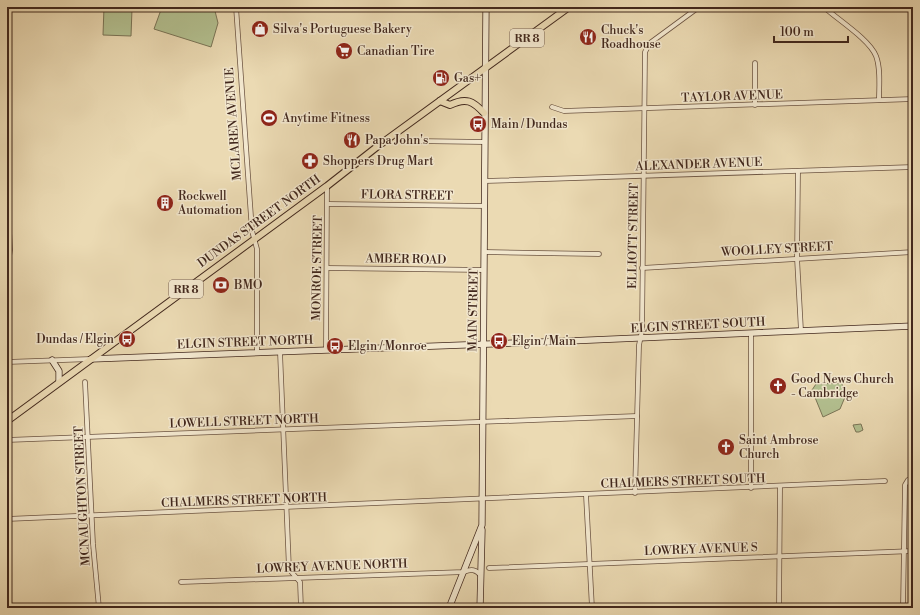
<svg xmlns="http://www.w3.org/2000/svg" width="920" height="615" font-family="'Libre Bodoni',serif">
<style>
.green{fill:#b3c090;stroke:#7a7456}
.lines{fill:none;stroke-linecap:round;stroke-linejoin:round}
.street-casing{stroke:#6c5442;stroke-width:5.5}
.secondary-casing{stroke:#42281d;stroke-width:7}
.primary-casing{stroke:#42281d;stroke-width:8}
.street{stroke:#f2e7ce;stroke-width:4}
.secondary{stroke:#f2e7ce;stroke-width:5.5}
.primary{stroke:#ebdab3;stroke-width:6}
.labels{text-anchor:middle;stroke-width:3;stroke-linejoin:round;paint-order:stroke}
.shield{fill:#f2e7ce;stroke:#776152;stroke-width:1}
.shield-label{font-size:11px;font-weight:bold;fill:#42281d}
.poi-label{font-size:12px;fill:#42281d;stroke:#f2e7ce;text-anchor:start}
.street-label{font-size:12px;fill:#42281d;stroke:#f2e7ce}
</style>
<rect width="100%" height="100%" fill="#ebdab3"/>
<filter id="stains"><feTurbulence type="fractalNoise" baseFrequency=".005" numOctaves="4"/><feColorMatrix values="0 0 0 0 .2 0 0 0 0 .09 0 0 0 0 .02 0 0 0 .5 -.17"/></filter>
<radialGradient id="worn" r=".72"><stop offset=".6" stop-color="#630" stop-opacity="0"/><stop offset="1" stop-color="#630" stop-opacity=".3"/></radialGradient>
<!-- green -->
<g class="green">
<polygon points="104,7 132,9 131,36 103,35"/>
<polygon points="162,7 214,7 218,23 211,47 154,29"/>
<polygon points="842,383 845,397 840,409 823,417 812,390 816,384"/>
<polygon points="861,424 863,430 859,432 856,432 853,425"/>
</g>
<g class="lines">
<!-- street casing -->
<g class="street-casing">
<g id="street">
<polyline points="236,7 252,231 257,249 257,353"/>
<path d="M824 7C838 20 869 39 876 56 881 69 879 86 879 100"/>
<polyline points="755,105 755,63"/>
<polyline points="552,107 564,111 913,99"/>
<polyline points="416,141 485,142"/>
<polyline points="798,171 797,258 801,331"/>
<polyline points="485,181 913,167"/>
<polyline points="7,182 10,250 7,271"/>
<polyline points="328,204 485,206"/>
<polyline points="484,252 599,254"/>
<polyline points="327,268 484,270"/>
<polyline points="642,268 913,252"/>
<polyline points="751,333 751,488"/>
<polyline points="326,350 327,186"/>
<polyline points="280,352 289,569 300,582 301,608"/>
<polyline points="7,362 91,359"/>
<polyline points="85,382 93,544 99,608"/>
<polyline points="7,440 637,416"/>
<polyline points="635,493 639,345 642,331 645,52 650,43 699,7"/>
<polyline points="586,495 592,608"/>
<polyline points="7,519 885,481"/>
<polyline points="489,568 913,551"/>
<path d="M181 582 464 572C471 569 476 569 481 576"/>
<polyline points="779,608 780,487"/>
<polyline points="903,608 905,485 908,480 913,479"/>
</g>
</g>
<!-- secondary casing -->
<g class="secondary-casing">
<g id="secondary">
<polyline points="907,7 913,10"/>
<polyline points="91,359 569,341 913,326"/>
<polyline points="52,360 59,371 59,381"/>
<polyline points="449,608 482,525 486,7"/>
<polyline points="480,608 482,530"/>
</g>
</g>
<!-- primary casing -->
<g class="primary-casing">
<g id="primary">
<path d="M440 101 450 105C466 97 473 101 484 113"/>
<polyline points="7,421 327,186 378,146 569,7"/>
</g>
</g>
<!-- street -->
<use href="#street" class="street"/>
<!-- secondary -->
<use href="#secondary" class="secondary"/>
<!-- primary -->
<use href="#primary" class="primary"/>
</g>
<!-- icons -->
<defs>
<g id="shop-disc" transform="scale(0.9)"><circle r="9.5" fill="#8f2418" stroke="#f2e7ce"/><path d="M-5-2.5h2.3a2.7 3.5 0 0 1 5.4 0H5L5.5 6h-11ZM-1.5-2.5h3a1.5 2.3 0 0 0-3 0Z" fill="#fff"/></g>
<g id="restaurant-disc" transform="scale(0.9)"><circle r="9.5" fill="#8f2418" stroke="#f2e7ce"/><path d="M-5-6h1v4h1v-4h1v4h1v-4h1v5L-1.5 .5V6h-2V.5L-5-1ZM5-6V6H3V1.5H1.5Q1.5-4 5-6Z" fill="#fff"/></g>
<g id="supermarket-disc" transform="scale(0.9)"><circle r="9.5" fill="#8f2418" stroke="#f2e7ce"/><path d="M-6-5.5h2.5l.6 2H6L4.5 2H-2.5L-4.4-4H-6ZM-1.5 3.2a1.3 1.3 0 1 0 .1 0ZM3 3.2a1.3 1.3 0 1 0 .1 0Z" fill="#fff"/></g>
<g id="fuel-disc" transform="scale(0.9)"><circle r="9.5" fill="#8f2418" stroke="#f2e7ce"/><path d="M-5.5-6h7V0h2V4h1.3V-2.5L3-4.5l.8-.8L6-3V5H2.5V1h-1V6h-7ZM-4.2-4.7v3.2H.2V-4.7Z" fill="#fff"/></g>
<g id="stadium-disc" transform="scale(0.9)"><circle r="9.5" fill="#8f2418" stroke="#f2e7ce"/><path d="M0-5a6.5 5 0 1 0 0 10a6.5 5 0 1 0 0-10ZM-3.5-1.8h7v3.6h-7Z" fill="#fff"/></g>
<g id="bus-disc" transform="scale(0.9)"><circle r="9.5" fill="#8f2418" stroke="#f2e7ce"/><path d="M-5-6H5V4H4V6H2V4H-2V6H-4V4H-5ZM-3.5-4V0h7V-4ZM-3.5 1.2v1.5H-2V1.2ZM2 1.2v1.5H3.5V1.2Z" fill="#fff"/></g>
<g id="pharmacy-disc" transform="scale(0.9)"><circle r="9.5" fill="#8f2418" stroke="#f2e7ce"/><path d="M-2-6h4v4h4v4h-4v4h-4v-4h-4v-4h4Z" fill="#fff"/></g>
<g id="building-disc" transform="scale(0.9)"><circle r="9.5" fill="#8f2418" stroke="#f2e7ce"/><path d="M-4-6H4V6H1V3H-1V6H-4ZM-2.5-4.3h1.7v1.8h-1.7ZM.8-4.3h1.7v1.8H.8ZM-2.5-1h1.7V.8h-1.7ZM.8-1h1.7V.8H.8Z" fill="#fff"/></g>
<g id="bank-disc" transform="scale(0.9)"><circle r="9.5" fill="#8f2418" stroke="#f2e7ce"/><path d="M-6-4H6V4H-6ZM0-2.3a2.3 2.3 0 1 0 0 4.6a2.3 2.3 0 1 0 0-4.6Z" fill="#fff"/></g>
<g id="church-disc" transform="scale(0.9)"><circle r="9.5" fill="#8f2418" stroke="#f2e7ce"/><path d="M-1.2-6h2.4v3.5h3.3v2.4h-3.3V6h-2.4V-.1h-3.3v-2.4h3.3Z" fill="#fff"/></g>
</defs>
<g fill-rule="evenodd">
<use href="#shop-disc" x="260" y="29"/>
<use href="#restaurant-disc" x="588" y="37"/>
<use href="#supermarket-disc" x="344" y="51"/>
<use href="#fuel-disc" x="441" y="78"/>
<use href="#stadium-disc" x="269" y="118"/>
<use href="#bus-disc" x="478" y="124"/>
<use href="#restaurant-disc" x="352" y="140"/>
<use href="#pharmacy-disc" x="310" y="161"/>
<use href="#building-disc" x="165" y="203"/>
<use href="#bank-disc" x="221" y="285"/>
<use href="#bus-disc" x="127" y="339"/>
<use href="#bus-disc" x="499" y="341"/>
<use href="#bus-disc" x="335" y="346"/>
<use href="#church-disc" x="778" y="386"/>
<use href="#church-disc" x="726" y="447"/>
</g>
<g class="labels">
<!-- shield labels -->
<g class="shield">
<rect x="510" y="29" width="34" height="18" rx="3"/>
<rect x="169" y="280" width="34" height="18" rx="3"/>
</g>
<g class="shield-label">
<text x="527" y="42">RR 8</text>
<text x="186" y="293">RR 8</text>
</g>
<!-- poi labels -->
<g class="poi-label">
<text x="273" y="33">Silva's Portuguese Bakery</text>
<text x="601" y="34">Chuck's<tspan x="601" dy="14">Roadhouse</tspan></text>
<text x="357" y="55">Canadian Tire</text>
<text x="454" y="82">Gas+</text>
<text x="282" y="122">Anytime Fitness</text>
<text x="491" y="128">Main / Dundas</text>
<text x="365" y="144">Papa John's</text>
<text x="323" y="165">Shoppers Drug Mart</text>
<text x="178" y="200">Rockwell<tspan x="178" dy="14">Automation</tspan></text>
<text x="234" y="289">BMO</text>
<text x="114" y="343" text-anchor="end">Dundas / Elgin</text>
<text x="512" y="345">Elgin / Main</text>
<text x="348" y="350">Elgin / Monroe</text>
<text x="791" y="383">Good News Church<tspan x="791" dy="14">- Cambridge</tspan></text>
<text x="739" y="444">Saint Ambrose<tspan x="739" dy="14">Church</tspan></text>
</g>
<!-- street labels -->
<g class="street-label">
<text transform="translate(732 96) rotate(-2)" y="4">TAYLOR AVENUE</text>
<text transform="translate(233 124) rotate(-94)" y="4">MCLAREN AVENUE</text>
<text transform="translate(699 164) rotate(-2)" y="4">ALEXANDER AVENUE</text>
<text transform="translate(407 195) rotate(1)" y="4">FLORA STREET</text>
<text transform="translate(259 221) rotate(-36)" y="4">DUNDAS STREET NORTH</text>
<text transform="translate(633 236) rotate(-89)" y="4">ELLIOTT STREET</text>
<text transform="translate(777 249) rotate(-3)" y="4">WOOLLEY STREET</text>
<text transform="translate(406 259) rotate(1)" y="4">AMBER ROAD</text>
<text transform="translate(317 268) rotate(-89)" y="4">MONROE STREET</text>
<text transform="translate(473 310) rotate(-89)" y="4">MAIN STREET</text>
<text transform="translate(698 325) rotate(-3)" y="4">ELGIN STREET SOUTH</text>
<text transform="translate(245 342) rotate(-2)" y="4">ELGIN STREET NORTH</text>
<text transform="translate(244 421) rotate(-2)" y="4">LOWELL STREET NORTH</text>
<text transform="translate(683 481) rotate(-2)" y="4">CHALMERS STREET SOUTH</text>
<text transform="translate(82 496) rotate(-93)" y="4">MCNAUGHTON STREET</text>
<text transform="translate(244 500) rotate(-2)" y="4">CHALMERS STREET NORTH</text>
<text transform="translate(701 549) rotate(-2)" y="4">LOWREY AVENUE S</text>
<text transform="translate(332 566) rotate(-2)" y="4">LOWREY AVENUE NORTH</text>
</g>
</g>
<!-- margin -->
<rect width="920" height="615" fill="none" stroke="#ebdab3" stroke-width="24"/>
<rect x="8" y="8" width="904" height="599" fill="none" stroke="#42281d" stroke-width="2"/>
<rect x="12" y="12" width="896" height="591" fill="none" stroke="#42281d"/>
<!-- scale -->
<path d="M774 36v6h74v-6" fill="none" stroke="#42281d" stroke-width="2"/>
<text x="780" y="36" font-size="12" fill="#42281d" stroke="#f2e7ce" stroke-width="3" paint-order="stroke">100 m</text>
<rect width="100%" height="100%" filter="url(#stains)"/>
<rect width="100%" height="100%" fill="url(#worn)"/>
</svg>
